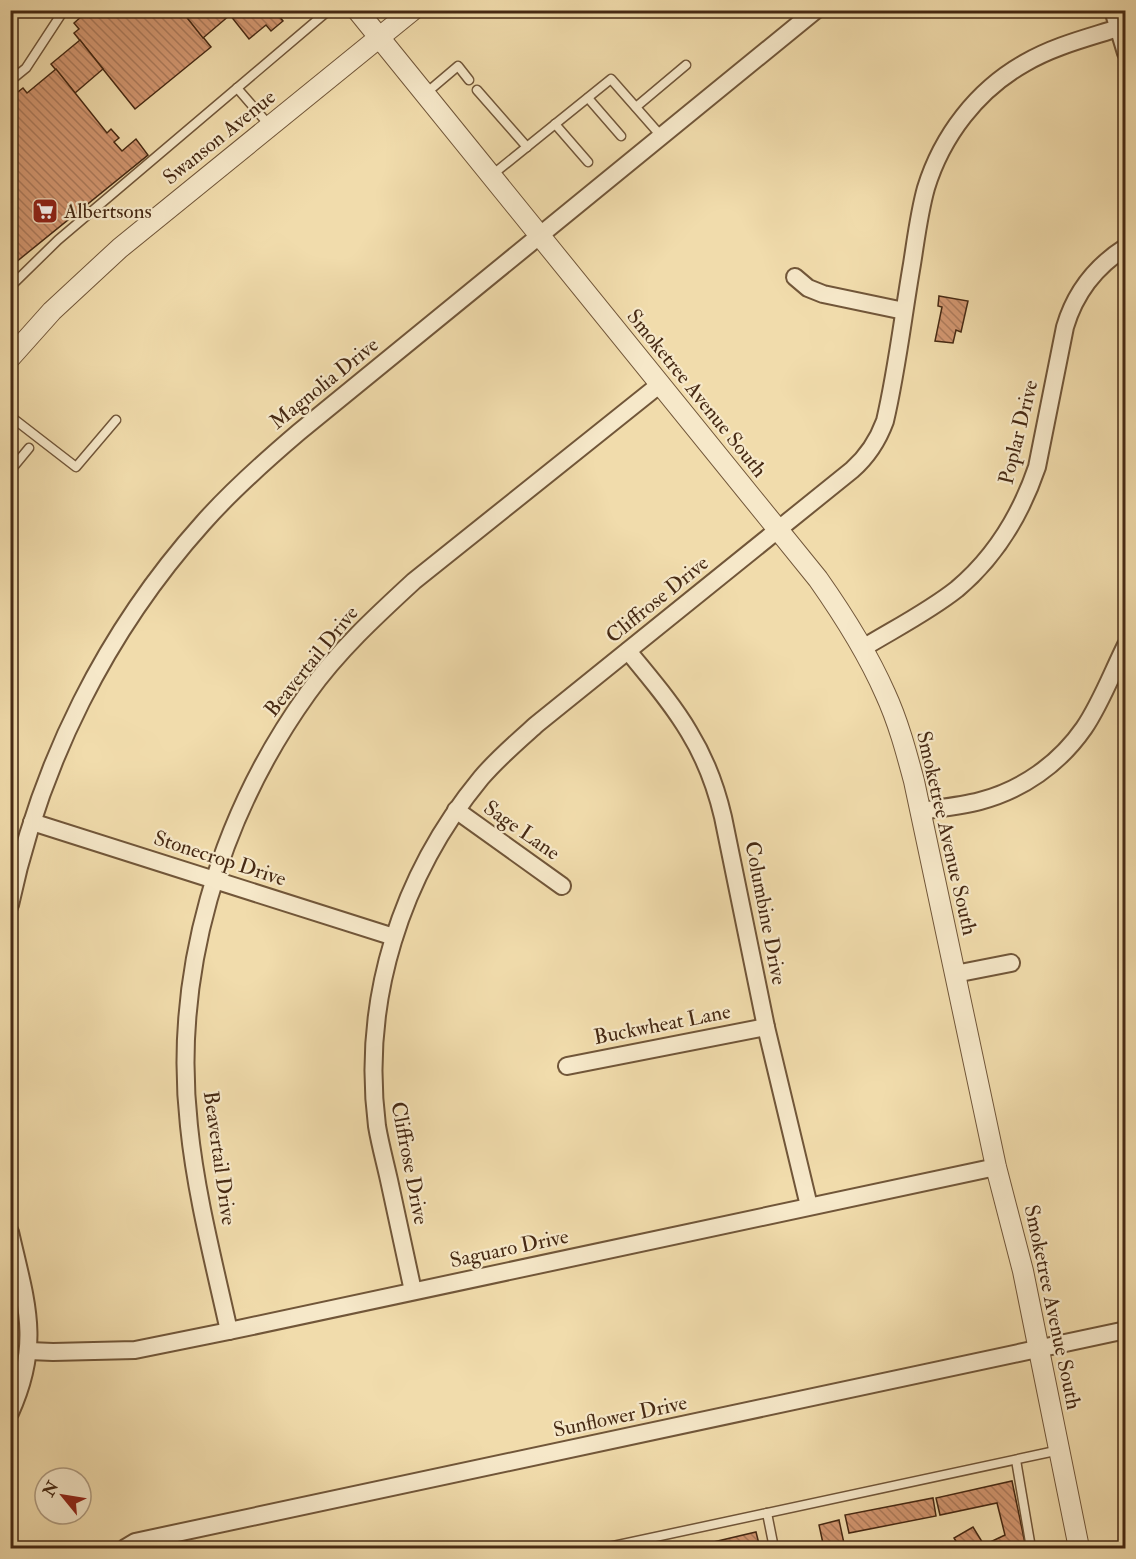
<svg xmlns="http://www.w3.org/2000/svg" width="1136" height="1559" font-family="'IM FELL Double Pica',serif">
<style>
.building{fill:url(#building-back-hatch);stroke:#462913;stroke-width:1.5}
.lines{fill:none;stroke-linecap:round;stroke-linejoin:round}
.service-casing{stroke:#715639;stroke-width:11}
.minor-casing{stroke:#715639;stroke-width:20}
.tertiary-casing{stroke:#715639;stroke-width:22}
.service{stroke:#f6e8c9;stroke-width:8}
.minor{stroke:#f6e8c9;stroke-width:16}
.tertiary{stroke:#f6e8c9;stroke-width:20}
.labels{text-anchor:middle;stroke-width:4.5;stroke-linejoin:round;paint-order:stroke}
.street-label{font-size:21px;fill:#462913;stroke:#f6e8c9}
.poi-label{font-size:21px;fill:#462913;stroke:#f6e8c9;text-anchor:start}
</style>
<defs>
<pattern id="building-back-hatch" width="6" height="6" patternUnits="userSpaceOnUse" patternTransform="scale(1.5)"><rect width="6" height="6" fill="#d39771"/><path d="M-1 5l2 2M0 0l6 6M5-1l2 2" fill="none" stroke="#ad7b5c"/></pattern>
</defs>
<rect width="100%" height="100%" fill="#f1dcac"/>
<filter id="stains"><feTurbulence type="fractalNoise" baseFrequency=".00333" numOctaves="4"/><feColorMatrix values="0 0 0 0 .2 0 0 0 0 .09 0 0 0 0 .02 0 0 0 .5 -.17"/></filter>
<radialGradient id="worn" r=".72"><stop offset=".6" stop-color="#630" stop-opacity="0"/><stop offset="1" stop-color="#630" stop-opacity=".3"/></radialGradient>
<!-- building -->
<g class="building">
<polygon points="89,10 181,10 211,47 135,109 74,33 79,29 74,23"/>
<polygon points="181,10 226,10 230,15 203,38"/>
<polygon points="226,10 265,10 267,13 271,10 274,10 283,21 271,31 266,25 249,39"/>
<polygon points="80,40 103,69 75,93 51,64"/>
<polygon points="56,69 107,133 111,129 119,138 114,142 122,151 136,139 148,155 10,267 10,98 23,88 27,93"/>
<polygon points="939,296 968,301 961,332 956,330 953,343 935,341 942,307 938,306"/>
<polygon points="1012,1481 1026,1548 960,1548 954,1538 973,1527 984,1545 1005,1535 997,1503 940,1515 936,1498"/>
<polygon points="933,1498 936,1516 849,1533 845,1515"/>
<polygon points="839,1520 845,1548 824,1548 819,1525"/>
<polygon points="756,1532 760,1548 688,1548"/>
</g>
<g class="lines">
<!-- service casing -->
<g class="service-casing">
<g id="service">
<polyline points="10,81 26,68 62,13 66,10"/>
<polyline points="237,88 270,126"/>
<polyline points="477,90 527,147"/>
<polyline points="425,94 458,66 469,80"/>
<polyline points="588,98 621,136"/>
<polyline points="636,107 686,65"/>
<polyline points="555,124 588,162"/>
<polyline points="492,175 611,79 662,137"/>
<polyline points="10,287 58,240 329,10"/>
<polyline points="10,416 76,467 116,420"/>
<polyline points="10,471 29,448"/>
<polyline points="1016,1460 1031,1548"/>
<polyline points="767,1513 774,1548"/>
<polyline points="604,1548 1060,1450"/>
</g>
</g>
<!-- minor casing -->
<g class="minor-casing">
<g id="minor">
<polyline points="1113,10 1126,53"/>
<polyline points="795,277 808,288 823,294 904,311"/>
<path d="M863 648C894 629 928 612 957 589 995 557 1021 514 1037 467L1065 327C1075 293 1096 266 1126 247"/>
<path d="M628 651C649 677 672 703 689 732 705 758 716 787 723 817L766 1027 809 1206"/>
<polyline points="456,810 562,886"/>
<path d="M920 811C940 808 961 806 980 801 1022 790 1059 764 1084 728 1101 703 1112 673 1126 645"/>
<polyline points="32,822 394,937"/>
<path d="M10 905C40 764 106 631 203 523 232 490 265 461 299 432L816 10"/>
<polyline points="955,974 1011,963"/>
<polyline points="567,1066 766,1027"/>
<path d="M10 1232C26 1302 42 1343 10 1413"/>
<path d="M413 1291C405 1254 397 1217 389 1180 385 1162 380 1144 377 1126 361 1000 401 875 481 778 498 758 518 741 537 724L852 470C868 456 878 440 885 421 897 370 903 316 912 264 916 239 919 213 926 188 942 136 977 90 1025 63 1054 46 1087 38 1118 28"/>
<path d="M229 1331C214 1263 196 1195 189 1126 172 974 219 817 308 693 338 651 376 616 414 581L659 385"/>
<polyline points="29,1351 53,1352 135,1350 229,1331 996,1167"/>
<polyline points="125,1548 135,1542 1126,1330"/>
</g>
</g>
<!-- tertiary casing -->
<g class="tertiary-casing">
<g id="tertiary">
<path d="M357 10 818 579C844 616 867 652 885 693 898 721 906 751 914 781L996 1167 1023 1271 1079 1548"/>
<polyline points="10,358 52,311 120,248 413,10"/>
</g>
</g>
<!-- service -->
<use href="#service" class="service"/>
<!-- minor -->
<use href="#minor" class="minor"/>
<!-- tertiary -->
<use href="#tertiary" class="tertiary"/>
</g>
<!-- icons -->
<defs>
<g id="supermarket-square" transform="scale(1.35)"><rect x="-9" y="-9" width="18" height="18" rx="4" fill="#8f2418" stroke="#f6e8c9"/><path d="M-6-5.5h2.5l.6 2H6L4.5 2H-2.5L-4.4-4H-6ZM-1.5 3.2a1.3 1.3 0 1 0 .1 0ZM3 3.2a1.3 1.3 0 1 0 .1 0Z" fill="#fff"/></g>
</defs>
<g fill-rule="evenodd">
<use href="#supermarket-square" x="45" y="211"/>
</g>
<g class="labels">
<!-- street labels -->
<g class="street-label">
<text transform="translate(219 137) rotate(-39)" y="7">Swanson Avenue</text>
<text transform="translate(324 383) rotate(-39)" y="7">Magnolia Drive</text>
<text transform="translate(697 393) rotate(51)" y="7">Smoketree Avenue South</text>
<text transform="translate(1018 432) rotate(-76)" y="7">Poplar Drive</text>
<text transform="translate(657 599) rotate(-39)" y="7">Cliffrose Drive</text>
<text transform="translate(311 661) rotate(-51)" y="7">Beavertail Drive</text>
<text transform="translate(522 830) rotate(35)" y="7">Sage Lane</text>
<text transform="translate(947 833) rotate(77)" y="7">Smoketree Avenue South</text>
<text transform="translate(220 858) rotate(18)" y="7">Stonecrop Drive</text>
<text transform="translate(766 913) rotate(79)" y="7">Columbine Drive</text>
<text transform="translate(662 1024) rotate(-11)" y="7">Buckwheat Lane</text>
<text transform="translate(220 1158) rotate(82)" y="7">Beavertail Drive</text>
<text transform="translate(410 1163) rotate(79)" y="7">Cliffrose Drive</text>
<text transform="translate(509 1248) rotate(-12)" y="7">Saguaro Drive</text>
<text transform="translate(1053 1307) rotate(78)" y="7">Smoketree Avenue South</text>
<text transform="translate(620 1416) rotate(-12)" y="7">Sunflower Drive</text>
</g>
<!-- poi labels -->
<g class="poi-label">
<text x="64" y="218">Albertsons</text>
</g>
</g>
<!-- margin -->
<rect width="1136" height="1559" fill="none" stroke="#f1dcac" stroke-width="36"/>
<rect x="12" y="12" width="1112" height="1535" fill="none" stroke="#462913" stroke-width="3"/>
<rect x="18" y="18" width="1100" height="1523" fill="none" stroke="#462913" stroke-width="1.5"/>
<!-- north arrow -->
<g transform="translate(63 1496) rotate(300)"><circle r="28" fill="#f6e8c9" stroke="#b09c80" stroke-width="1.5"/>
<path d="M0-4.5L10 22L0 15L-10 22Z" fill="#8f2418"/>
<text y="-9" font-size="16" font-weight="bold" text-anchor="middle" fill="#462913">N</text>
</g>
<rect width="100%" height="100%" filter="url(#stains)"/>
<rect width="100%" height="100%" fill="url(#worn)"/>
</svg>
